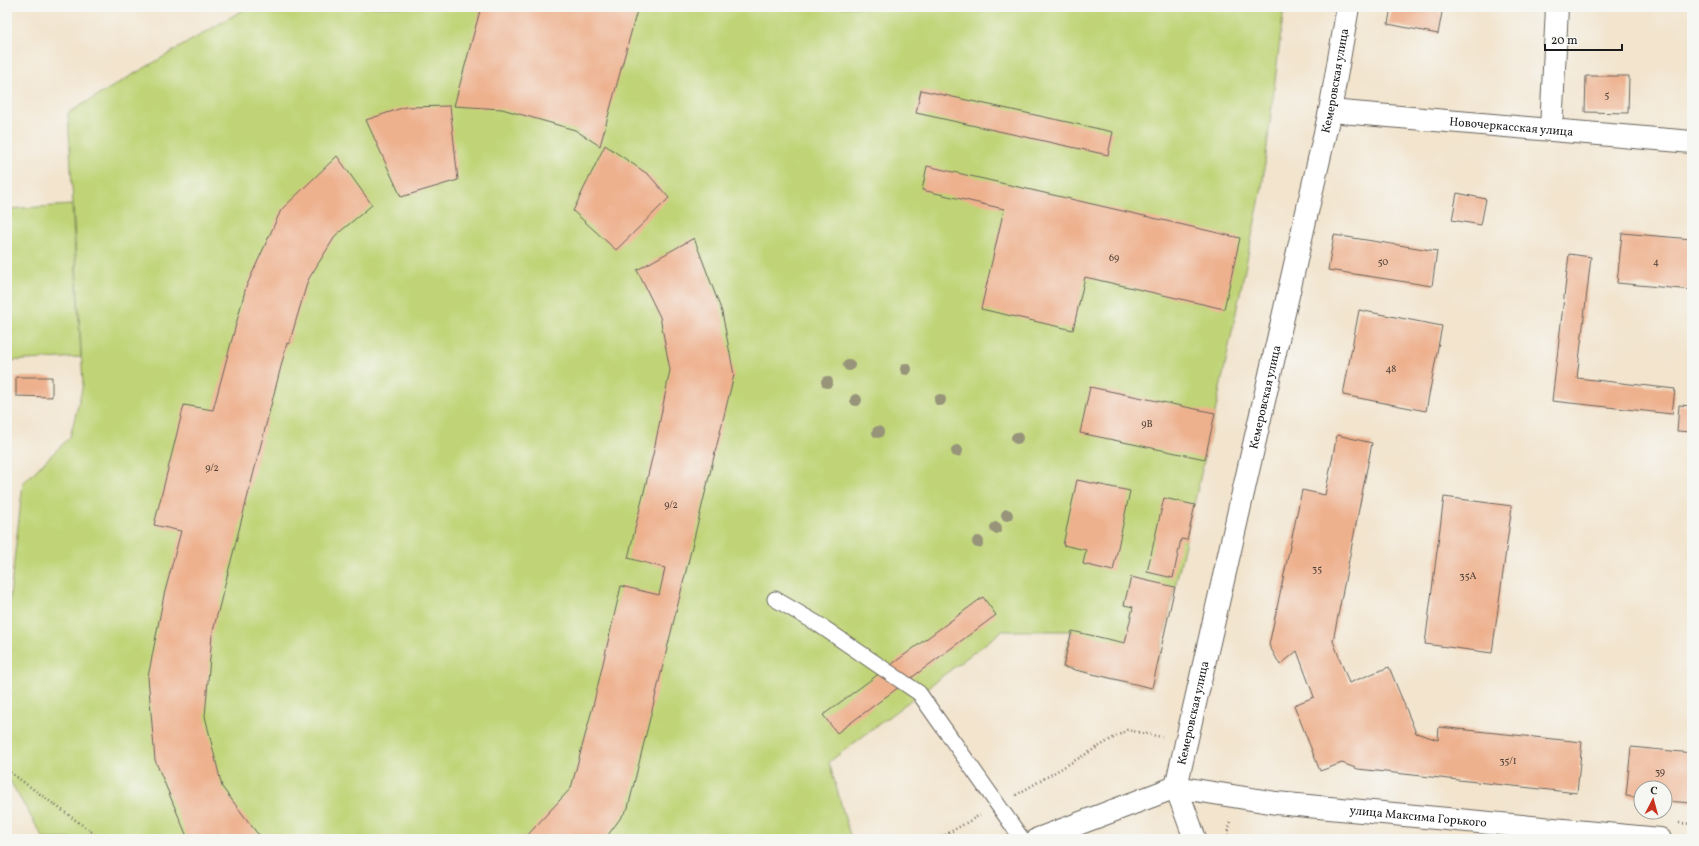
<svg xmlns="http://www.w3.org/2000/svg" width="1699" height="846" font-family="Vollkorn,serif">
<style>
.green{fill:#c0d477;stroke:#6e784a}
.building{fill:#eeb18e}
.lines{fill:none;stroke-linecap:round;stroke-linejoin:round}
.lane-casing{stroke:#67625a;stroke-width:17}
.street-casing{stroke:#67625a;stroke-width:24}
.secondary-casing{stroke:#67625a;stroke-width:24}
.path{stroke:#67625a;stroke-width:2.5;stroke-dasharray:1 3;stroke-linecap:butt}
.lane{stroke:#fff;stroke-width:15}
.street{stroke:#fff;stroke-width:22}
.secondary{stroke:#fff;stroke-width:22}
.tree{fill:#97947a}
.labels{text-anchor:middle;stroke-width:3;stroke-linejoin:round;paint-order:stroke}
.number-label{font-size:10px;fill:#504138}
.street-label{font-size:12px;fill:#1c1c1c;stroke:#f6f6f2}
</style>
<rect width="100%" height="100%" fill="#f6f6f2"/>
<filter id="ink" filterUnits="userSpaceOnUse"><feTurbulence type="fractalNoise" baseFrequency=".025" numOctaves="2"/><feDisplacementMap in="SourceGraphic" scale="8" xChannelSelector="R" yChannelSelector="G"/><feConvolveMatrix kernelMatrix="1 2 1 2 8 2 1 2 1" color-interpolation-filters="sRGB"/></filter>
<filter id="wash" filterUnits="userSpaceOnUse"><feTurbulence type="fractalNoise" baseFrequency=".012" numOctaves="4" result="noise"/><feDisplacementMap in="SourceGraphic" scale="16" xChannelSelector="R" yChannelSelector="G"/><feGaussianBlur stdDeviation="0.9" result="paint"/><feColorMatrix in="noise" values="0 0 0 0 0 0 0 0 0 0 0 0 0 0 0 0 0 1.4 0 .05"/><feComposite in="paint" operator="in"/></filter>
<g filter="url(#wash)">
<rect width="100%" height="100%" fill="#f2e4cd"/>
<!-- green -->
<g class="green">
<polygon points="248,7 1284,7 1262,188 1215,413 1152,688 1063,667 1071,631 1002,631 829,762 851,839 44,839 7,776 7,622 23,483 70,437 83,385 68,113"/>
<polygon points="72,205 81,357 7,361 7,209"/>
</g>
<g id="blocks">
<!-- building -->
<g class="building">
<polygon points="481,7 638,7 600,146 575,130 502,109 454,106"/>
<polygon points="1391,7 1443,7 1438,34 1388,24"/>
<polygon points="1586,76 1629,76 1628,113 1585,112"/>
<polygon points="921,90 1113,132 1108,155 916,113"/>
<polygon points="450,106 458,180 401,197 366,120 405,107"/>
<polygon points="605,145 649,175 669,198 616,250 573,211"/>
<polygon points="337,156 372,205 336,235 308,280 289,344 287,343 212,635 205,716 222,787 257,833 266,839 188,839 155,760 148,677 164,595 181,531 154,525 184,405 213,410 246,287 281,210"/>
<polygon points="927,166 1240,238 1224,309 1085,277 1073,330 981,309 1004,209 922,190"/>
<polygon points="1457,193 1486,199 1481,225 1452,220"/>
<polygon points="1622,233 1692,239 1692,290 1617,283"/>
<polygon points="1334,235 1437,251 1432,286 1328,270"/>
<polygon points="694,238 722,312 734,375 628,808 605,839 524,839 571,788 593,706 621,586 659,595 665,568 628,558 654,450 670,370 660,317 637,270"/>
<polygon points="1569,254 1591,257 1577,378 1675,389 1672,414 1552,401"/>
<polygon points="1359,310 1442,326 1426,411 1343,395"/>
<polygon points="16,377 52,377 52,397 16,396"/>
<polygon points="1090,387 1215,413 1205,459 1080,433"/>
<polygon points="1679,405 1692,406 1692,432 1677,431"/>
<polygon points="1337,435 1372,443 1333,641 1349,683 1389,667 1416,733 1438,740 1439,727 1582,742 1577,793 1358,769 1342,763 1320,771 1294,705 1314,697 1297,651 1280,665 1269,645 1302,490 1325,495"/>
<polygon points="1077,480 1130,491 1113,571 1083,564 1086,550 1063,545"/>
<polygon points="1444,497 1512,506 1492,653 1425,644"/>
<polygon points="1164,498 1195,505 1187,540 1181,539 1173,578 1147,572"/>
<polygon points="1131,577 1175,587 1152,688 1063,667 1072,631 1125,643 1133,607 1124,605"/>
<polygon points="983,597 996,615 837,733 823,715"/>
<polygon points="1631,747 1692,753 1692,803 1665,801 1665,788 1641,788 1641,798 1626,796"/>
</g>
</g>
</g>
<g filter="url(#ink)">
<use href="#blocks" fill-opacity="0" stroke="#67625a" stroke-width="1"/>
<g class="lines">
<!-- lane casing -->
<g class="lane-casing">
<polyline id="lane" points="775,599 818,624 919,693 1022,839"/>
</g>
<!-- street casing -->
<g class="street-casing">
<g id="street">
<path id="s1" d="M1330 111 1692 142"/>
<polyline points="1551,130 1557,7"/>
</g>
</g>
<!-- secondary casing -->
<g class="secondary-casing">
<g id="secondary">
<path id="s2" d="M1176 787 1330 111 1348 7"/>
<path id="s3" d="M1176 787 1276 803 1660 839"/>
<polyline points="1176,787 1195,839"/>
<polyline points="1038,839 1176,787"/>
</g>
</g>
<!-- path -->
<g class="path">
<polyline points="7,770 96,835"/>
<polyline points="1016,795 1127,730 1162,737"/>
<polyline points="1679,823 1692,824"/>
<polyline points="938,839 980,815"/>
<polyline points="1228,839 1230,820"/>
</g>
<!-- lane -->
<use href="#lane" class="lane"/>
<!-- street -->
<use href="#street" class="street"/>
<!-- secondary -->
<use href="#secondary" class="secondary"/>
</g>
<!-- trees -->
<g class="tree">
<circle cx="849" cy="365" r="6"/>
<circle cx="906" cy="369" r="6"/>
<circle cx="827" cy="382" r="6"/>
<circle cx="856" cy="400" r="6"/>
<circle cx="940" cy="400" r="6"/>
<circle cx="878" cy="432" r="6"/>
<circle cx="1017" cy="438" r="6"/>
<circle cx="957" cy="451" r="6"/>
<circle cx="1007" cy="515" r="6"/>
<circle cx="996" cy="528" r="6"/>
<circle cx="978" cy="542" r="6"/>
</g>
</g>
<g class="labels">
<!-- number labels -->
<g class="number-label">
<text x="1607" y="98">5</text>
<text x="1114" y="261">69</text>
<text x="1383" y="265">50</text>
<text x="1656" y="265">4</text>
<text x="1391" y="372">48</text>
<text x="1147" y="427">9В</text>
<text x="212" y="471">9/2</text>
<text x="671" y="508">9/2</text>
<text x="1317" y="572">35</text>
<text x="1468" y="579">35А</text>
<text x="1508" y="764">35/1</text>
<text x="1660" y="775">39</text>
</g>
<!-- street labels -->
<g class="street-label">
<text dy="4" stroke="none"><textPath href="#s2" startOffset="724">Кемеровская улица</textPath></text>
<text dy="4" stroke="none"><textPath href="#s1" startOffset="182">Новочеркасская улица</textPath></text>
<text dy="4" stroke="none"><textPath href="#s2" startOffset="400">Кемеровская улица</textPath></text>
<text dy="4" stroke="none"><textPath href="#s2" startOffset="76">Кемеровская улица</textPath></text>
<text dy="4" stroke="none"><textPath href="#s3" startOffset="244">улица Максима Горького</textPath></text>
</g>
</g>
<!-- margin -->
<rect width="1699" height="846" fill="none" stroke="#f6f6f2" stroke-width="24"/>
<!-- north arrow -->
<g transform="translate(1653 800) rotate(6)"><circle r="19" fill="#f6f6f2" stroke="#9f9f9c"/>
<path d="M0-3L7 15L0 10L-7 15Z" fill="#c8321e"/>
<text y="-6" font-size="11" font-weight="bold" text-anchor="middle" fill="#1c1c1c">С</text>
</g>
<!-- scale -->
<path d="M1545 44v6h77v-6" fill="none" stroke="#1c1c1c" stroke-width="2"/>
<text x="1551" y="44" font-size="12" fill="#1c1c1c" stroke="#f6f6f2" stroke-width="3" paint-order="stroke">20 m</text>
</svg>
